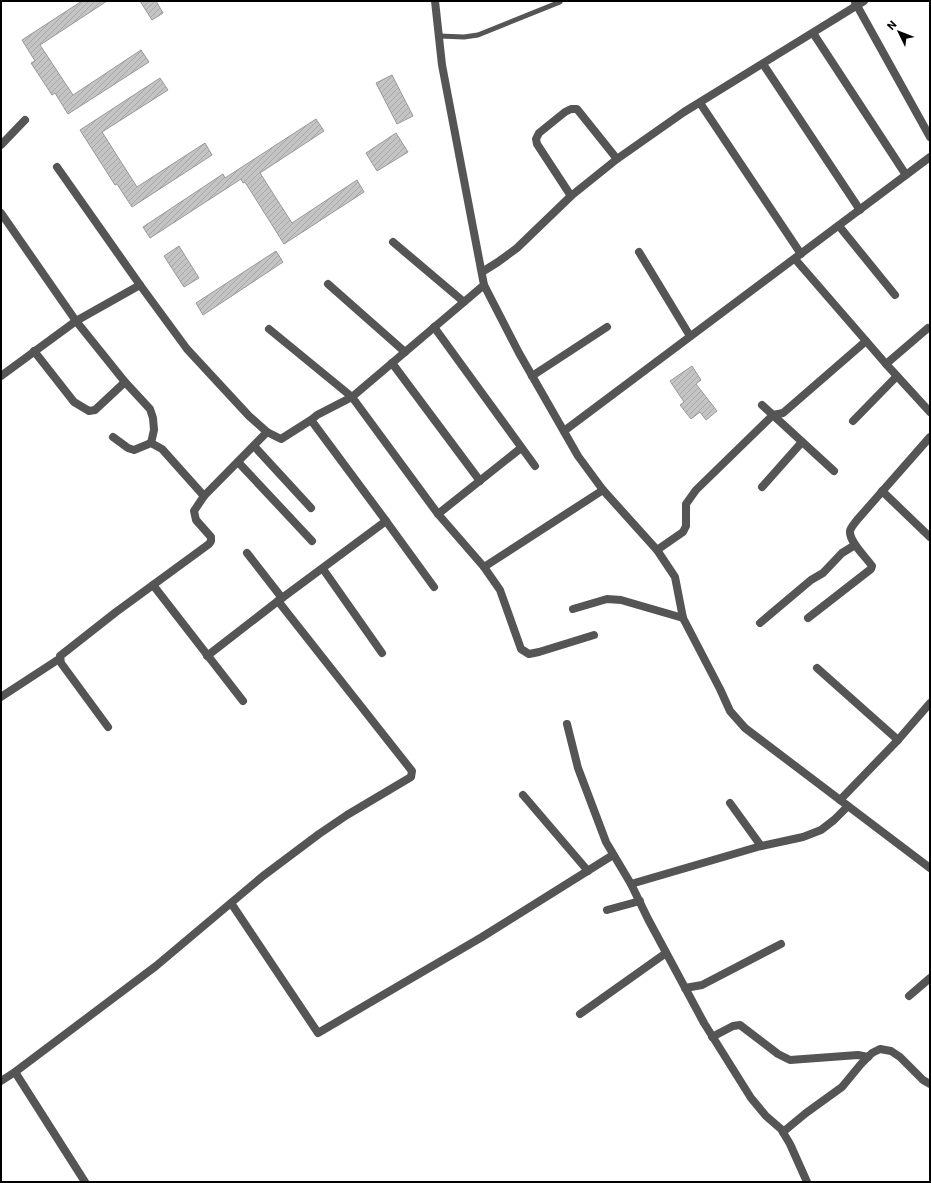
<svg xmlns="http://www.w3.org/2000/svg" width="931" height="1183" font-family="Roboto,sans-serif">
<style>
.building{fill:url(#building-hatch);stroke:#999}
.lines{fill:none;stroke-linecap:round;stroke-linejoin:round}
.lane{stroke:#555;stroke-width:5}
.street{stroke:#555;stroke-width:8}
</style>
<defs>
<pattern id="building-hatch" width="6" height="6" patternUnits="userSpaceOnUse"><rect width="6" height="6" fill="#c4c4c4"/><path d="M-1 1l2-2M0 6l6-6M5 7l2-2" fill="none" stroke="#a7a7a7"/></pattern>
</defs>
<rect width="100%" height="100%" fill="#fff"/>
<!-- building -->
<g class="building">
<polygon points="82,1 107,1 40,45 73,95 141,50 149,62 68,114 55,93 52,95 31,63 35,61 22,40"/>
<polygon points="140,1 156,1 163,13 152,20"/>
<polygon points="392,75 413,116 397,124 376,83"/>
<polygon points="160,78 168,90 102,132 137,187 205,143 212,155 132,207 117,184 115,185 80,130"/>
<polygon points="316,119 324,131 260,173 292,223 357,180 364,192 284,244 245,182 243,183 241,179 150,238 143,227 223,174 225,178"/>
<polygon points="396,133 408,152 377,171 366,153"/>
<polygon points="179,246 199,278 184,287 164,256"/>
<polygon points="276,251 283,262 203,315 196,303"/>
<polygon points="692,366 701,380 696,384 717,411 706,420 700,412 691,419 680,405 684,402 670,381"/>
</g>
<g class="lines">
<!-- lane -->
<polyline class="lane" points="439,36 464,37 478,35 560,2"/>
<!-- street -->
<g class="street">
<polyline points="855,2 930,137"/>
<polyline points="813,33 906,175"/>
<polyline points="763,64 860,210"/>
<polyline points="700,103 801,254"/>
<polyline points="1,145 25,120"/>
<polyline points="57,167 140,285"/>
<polyline points="571,196 537,144 536,139 539,133 565,112 571,109 577,109 617,159"/>
<polyline points="1,213 76,321 125,382 150,409 153,418 154,430 151,443"/>
<polyline points="839,226 895,295"/>
<polyline points="393,242 464,302"/>
<polyline points="639,252 690,336"/>
<polyline points="795,259 886,364 930,412"/>
<polyline points="482,272 498,262 517,248 571,196 617,159 684,112 864,1"/>
<polyline points="328,284 405,352"/>
<polyline points="484,285 519,353 578,456 603,490 657,550 675,577 683,618 720,689 730,711 745,728 930,868"/>
<polyline points="434,327 535,466"/>
<polyline points="269,329 352,397 438,514 484,567 603,490"/>
<polyline points="34,351 74,402 89,411 95,410 125,382"/>
<polyline points="392,363 480,481"/>
<polyline points="886,364 928,328"/>
<polyline points="1,376 76,321 140,285 187,349 249,416 267,432 281,439 311,420"/>
<polyline points="532,376 607,327"/>
<polyline points="762,405 834,471"/>
<polyline points="853,421 897,376"/>
<polyline points="564,431 930,157"/>
<polyline points="113,437 128,448 134,450 151,443 162,449 204,496"/>
<polyline points="254,446 311,508"/>
<polyline points="238,462 312,541"/>
<polyline points="762,487 802,442"/>
<polyline points="882,491 930,537"/>
<polyline points="438,514 521,448"/>
<polyline points="386,521 434,587"/>
<polyline points="657,550 683,532 686,526 686,504 696,490 773,415 783,413 866,341"/>
<polyline points="247,553 282,598"/>
<polyline points="484,567 500,590 521,649 529,654 539,652 594,635"/>
<polyline points="323,569 382,653"/>
<polyline points="153,585 243,701"/>
<polyline points="573,609 607,599 621,600 683,618"/>
<path d="M808 618 871 569 872 566C866 557 849 542 850 531 851 527 855 523 857 520L930 437"/>
<polyline points="760,623 811,580 823,573 842,553 855,545"/>
<polyline points="207,656 278,601"/>
<polyline points="817,668 898,740"/>
<polyline points="1,697 59,659"/>
<polyline points="567,724 578,768 606,842 631,884 761,846 803,837 821,830 834,820 848,806"/>
<polyline points="108,727 61,663 60,656 116,612 209,544 211,541 211,537 196,520 194,511 204,496 267,432"/>
<polyline points="523,795 588,871"/>
<polyline points="840,800 898,740 930,703"/>
<polyline points="730,803 761,846"/>
<polyline points="631,884 648,919 704,1023 751,1098 766,1116 781,1129 790,1144 807,1182"/>
<polyline points="231,903 318,1033 482,937 613,855"/>
<polyline points="607,910 640,901"/>
<polyline points="685,988 702,985 781,944"/>
<polyline points="909,996 930,978"/>
<polyline points="580,1014 666,953"/>
<polyline points="712,1037 733,1026 740,1025 778,1054 790,1060 858,1055 868,1057"/>
<polyline points="15,1072 85,1182"/>
<polyline points="1,1081 15,1072 156,966 263,876 319,834 347,815 411,777 412,771 278,601 386,521 311,420 317,415 352,397 484,285 442,65 435,1"/>
<polyline points="783,1132 806,1113 842,1087 861,1064 872,1053 880,1049 891,1051 900,1057 923,1080 930,1084"/>
</g>
</g>
<!-- border -->
<rect width="931" height="1183" fill="none" stroke="#000000" stroke-width="4"/>
<!-- north arrow -->
<g transform="translate(899 32) rotate(313)" stroke="#ffffff" stroke-width="3" paint-order="stroke">
<path d="M0-3L7 15L0 10L-7 15Z" fill="#000000"/>
<text y="-6" font-size="11" font-weight="bold" text-anchor="middle" fill="#000000">N</text>
</g>
</svg>
